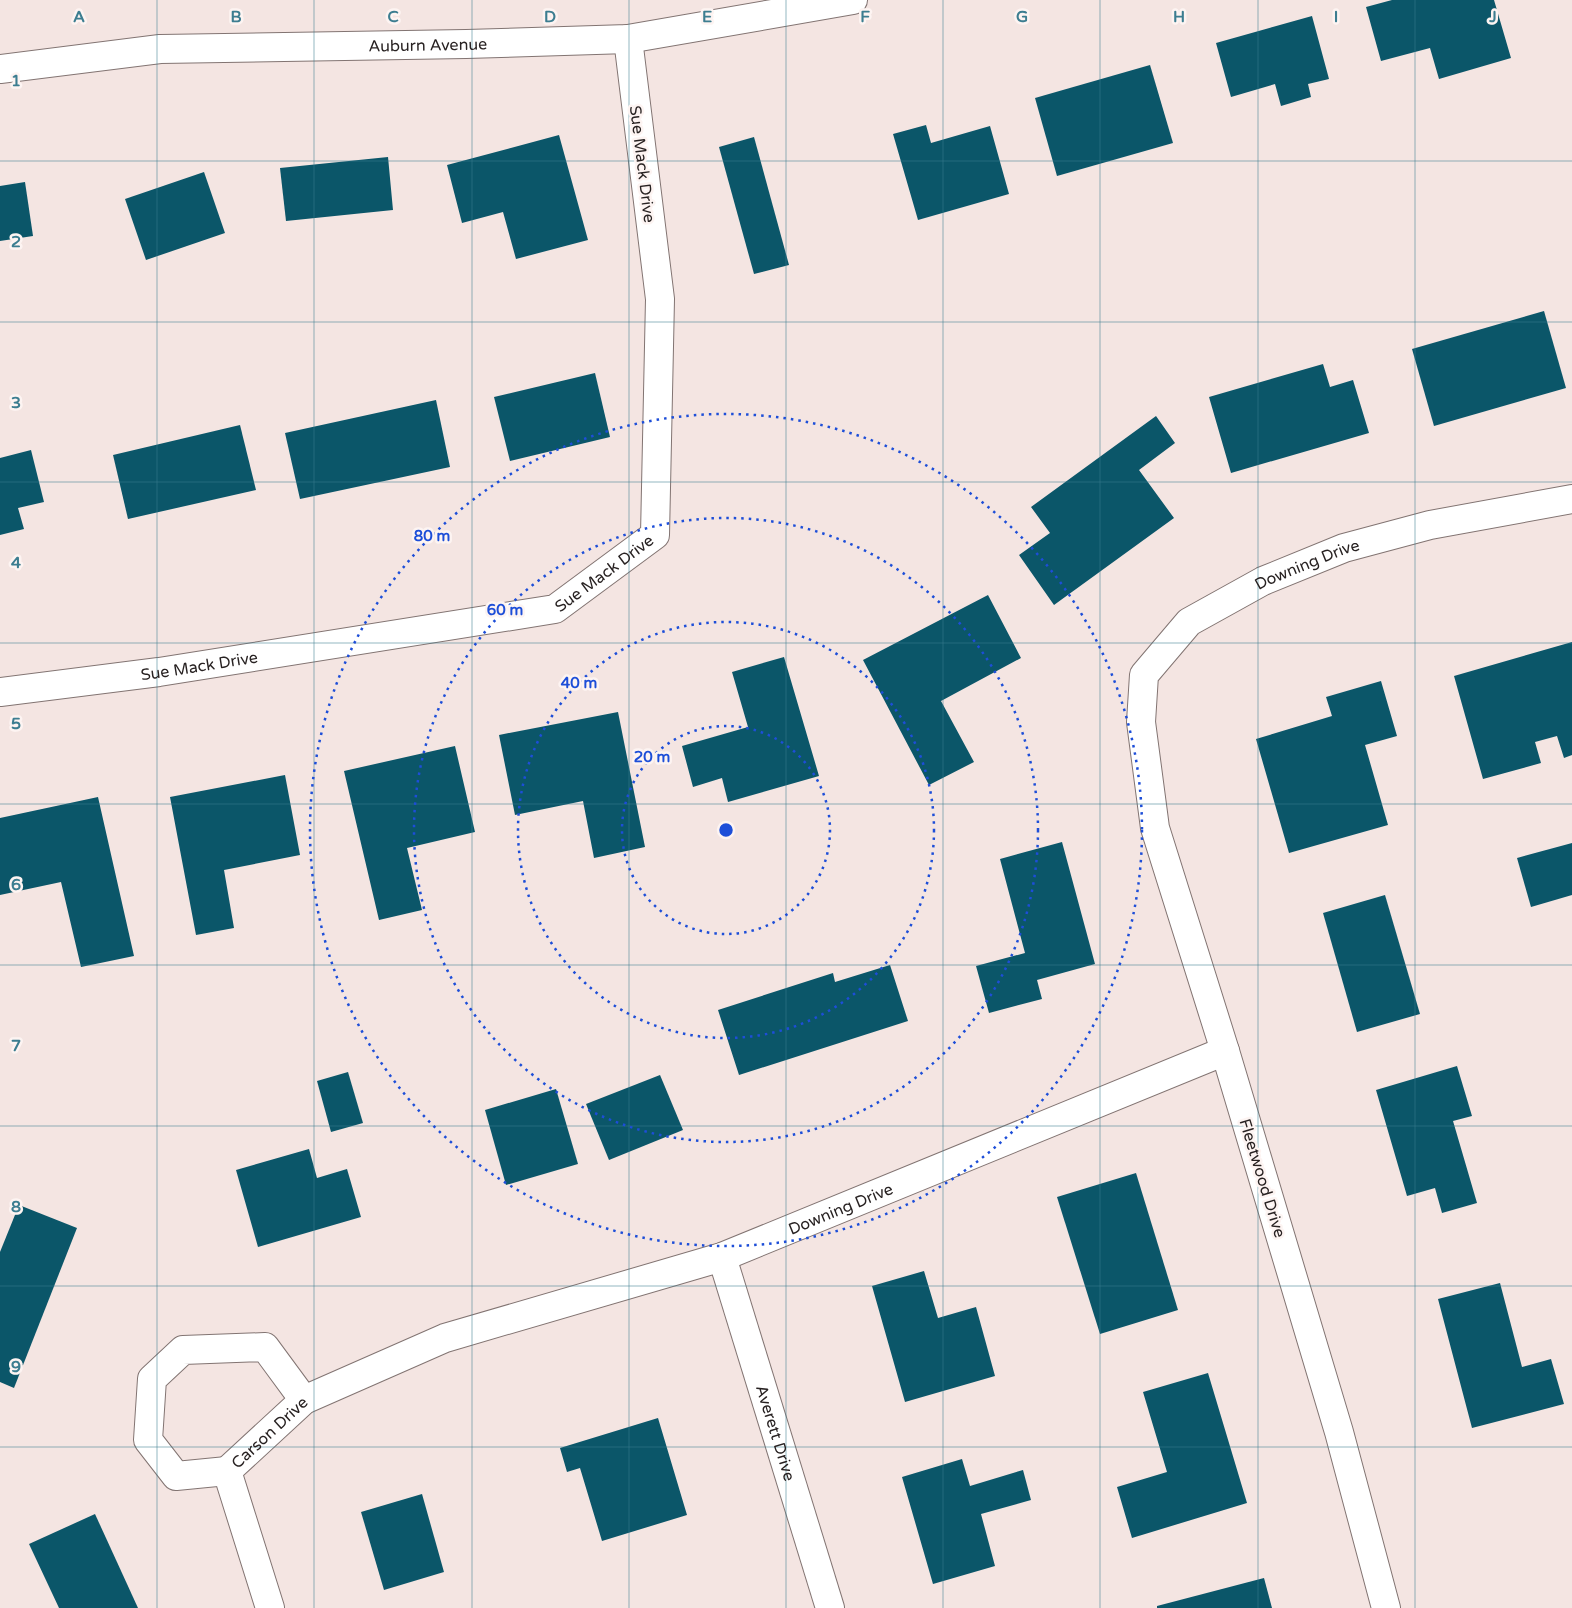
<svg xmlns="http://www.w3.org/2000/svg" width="1572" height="1608" font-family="'Varela Round',sans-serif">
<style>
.building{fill:#0b5669}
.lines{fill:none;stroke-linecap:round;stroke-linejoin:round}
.minor-casing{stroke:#827472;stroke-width:30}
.minor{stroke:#fff;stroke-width:28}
.grid{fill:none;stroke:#3c7d90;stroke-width:1;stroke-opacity:0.55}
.ring{fill:none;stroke:#1d4ed8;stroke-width:2.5;stroke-dasharray:2.5 5}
.labels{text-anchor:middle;stroke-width:5;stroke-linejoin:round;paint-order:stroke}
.street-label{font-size:16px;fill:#282222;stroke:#fdf4f2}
.grid-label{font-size:16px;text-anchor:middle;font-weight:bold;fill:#3c7d90;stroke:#fdf4f2;stroke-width:5;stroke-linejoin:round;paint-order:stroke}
.centre{fill:#1d4ed8;stroke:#fdf4f2;stroke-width:2.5}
.ring-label{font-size:15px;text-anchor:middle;font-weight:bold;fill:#1d4ed8;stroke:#fdf4f2;stroke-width:5;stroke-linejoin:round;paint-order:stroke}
</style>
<rect width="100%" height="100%" fill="#f4e5e2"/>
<!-- building -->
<g class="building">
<polygon points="1392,0 1494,0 1511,58 1439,79 1430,48 1381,61 1366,7"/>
<polygon points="1312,16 1329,79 1308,84 1311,97 1281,106 1275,84 1231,97 1216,43"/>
<polygon points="1150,65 1173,143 1057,176 1035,98"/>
<polygon points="926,125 931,143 990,126 1009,194 918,220 893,134"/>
<polygon points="559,135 588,240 516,259 503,212 462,223 447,165"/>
<polygon points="754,137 789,265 754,274 719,147"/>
<polygon points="388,157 393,210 286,221 280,168"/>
<polygon points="204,172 225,233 146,260 125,199"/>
<polygon points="25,182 33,236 0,241 0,186"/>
<polygon points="1544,311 1566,388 1434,426 1412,349"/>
<polygon points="1323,364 1330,387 1353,380 1369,433 1231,473 1209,397"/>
<polygon points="595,373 610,437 510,461 494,397"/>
<polygon points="436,400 450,467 300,499 285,433"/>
<polygon points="1156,416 1175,443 1139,470 1174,518 1054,605 1019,555 1050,533 1031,507"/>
<polygon points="240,425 256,490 128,519 113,455"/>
<polygon points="31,450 44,502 18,508 24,529 0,535 0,458"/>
<polygon points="988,595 1021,658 941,701 974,762 929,785 863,660"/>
<polygon points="1572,642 1572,755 1564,758 1557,736 1535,742 1541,763 1483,779 1454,676"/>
<polygon points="784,657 819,776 728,802 722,778 693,787 682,746 748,727 732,672"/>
<polygon points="1381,681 1397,736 1365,745 1388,825 1289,853 1256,739 1332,716 1326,697"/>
<polygon points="618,712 645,847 594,858 583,801 515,815 499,735"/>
<polygon points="455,746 475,832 407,848 422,910 379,920 344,771"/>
<polygon points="285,775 300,855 224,870 234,928 196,935 170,797"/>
<polygon points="98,797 134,956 81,967 61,882 0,895 0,818"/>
<polygon points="1062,842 1095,964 1037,980 1042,999 989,1013 976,966 1025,953 1000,859"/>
<polygon points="1572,843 1572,895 1531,907 1517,858"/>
<polygon points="1385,895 1420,1014 1357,1032 1323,913"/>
<polygon points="890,965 908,1021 739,1075 718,1010 833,973 835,982"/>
<polygon points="1457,1066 1472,1116 1453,1121 1477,1203 1442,1213 1435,1188 1407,1196 1376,1090"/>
<polygon points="348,1072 363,1123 331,1132 317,1081"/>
<polygon points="660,1075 683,1130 609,1160 586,1104"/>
<polygon points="556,1089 578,1164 506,1185 485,1110"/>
<polygon points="309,1149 317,1178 347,1169 361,1217 258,1247 236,1170"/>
<polygon points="1136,1173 1178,1310 1100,1334 1057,1197"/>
<polygon points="19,1205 77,1228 14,1388 0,1382 0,1252"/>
<polygon points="924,1271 938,1318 976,1307 995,1376 905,1402 872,1286"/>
<polygon points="1500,1283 1522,1367 1551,1359 1564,1404 1472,1428 1438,1299"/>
<polygon points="1208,1373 1247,1503 1132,1538 1117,1487 1167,1472 1143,1392"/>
<polygon points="658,1418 687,1515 602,1541 580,1468 567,1472 560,1448"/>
<polygon points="962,1459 970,1486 1023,1470 1031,1500 981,1514 995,1566 933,1584 902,1477"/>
<polygon points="422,1494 444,1572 384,1590 361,1512"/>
<polygon points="95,1514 138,1608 59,1608 29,1544"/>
<polygon points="1264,1578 1272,1608 1157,1608 1157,1606"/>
</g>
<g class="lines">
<!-- minor casing -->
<g class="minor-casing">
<g id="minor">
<path id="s1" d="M0 69 160 49 466 44 628 39 853 0"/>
<path id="s2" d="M0 692 159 672 555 609 655 535 660 299 628 39"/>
<path id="s3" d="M722 1257 830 1608"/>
<polyline points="227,1471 176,1476 148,1440 152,1379 183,1350 265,1347 304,1400"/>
<path id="s4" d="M270 1608 227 1471 304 1400 445 1338 722 1257 1225 1051"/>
<path id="s5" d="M1386 1608 1339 1432 1225 1051 1155 828 1141 722 1144 675 1189 622 1263 581 1344 548 1430 525 1572 499"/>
</g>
</g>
<!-- minor -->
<use href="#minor" class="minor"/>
</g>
<!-- grid -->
<path class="grid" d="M157 0V1608M314 0V1608M472 0V1608M629 0V1608M786 0V1608M943 0V1608M1100 0V1608M1258 0V1608M1415 0V1608M0 161H1572M0 322H1572M0 482H1572M0 643H1572M0 804H1572M0 965H1572M0 1126H1572M0 1286H1572M0 1447H1572"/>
<!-- distance rings -->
<g class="ring">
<circle cx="726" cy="830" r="104"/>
<circle cx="726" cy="830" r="208"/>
<circle cx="726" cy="830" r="312"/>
<circle cx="726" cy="830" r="416"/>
</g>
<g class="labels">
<!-- street labels -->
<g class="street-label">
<text dy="6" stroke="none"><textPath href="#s1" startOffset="429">Auburn Avenue</textPath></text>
<text transform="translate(643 164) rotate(83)" y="6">Sue Mack Drive</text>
<text dy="6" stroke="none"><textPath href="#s5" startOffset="1169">Downing Drive</textPath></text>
<text dy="6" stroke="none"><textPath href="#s2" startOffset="622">Sue Mack Drive</textPath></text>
<text dy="6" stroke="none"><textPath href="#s2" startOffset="201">Sue Mack Drive</textPath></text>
<text transform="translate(1263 1178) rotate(73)" y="6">Fleetwood Drive</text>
<text dy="6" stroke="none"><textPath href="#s4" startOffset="819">Downing Drive</textPath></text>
<text dy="6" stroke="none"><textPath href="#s4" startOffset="201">Carson Drive</textPath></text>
<text dy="6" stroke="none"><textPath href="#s3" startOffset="184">Averett Drive</textPath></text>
</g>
</g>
<g class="grid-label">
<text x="79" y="22">A</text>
<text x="236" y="22">B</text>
<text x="393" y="22">C</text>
<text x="550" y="22">D</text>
<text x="707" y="22">E</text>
<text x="865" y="22">F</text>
<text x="1022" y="22">G</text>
<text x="1179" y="22">H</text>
<text x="1336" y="22">I</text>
<text x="1493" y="22">J</text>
<text x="16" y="86">1</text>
<text x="16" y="247">2</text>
<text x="16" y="408">3</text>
<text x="16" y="568">4</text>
<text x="16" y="729">5</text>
<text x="16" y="890">6</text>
<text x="16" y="1051">7</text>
<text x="16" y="1212">8</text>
<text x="16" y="1372">9</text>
</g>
<circle cx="726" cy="830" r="8" class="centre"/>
<g class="ring-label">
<text x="432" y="541">80 m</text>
<text x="505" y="615">60 m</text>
<text x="579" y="688">40 m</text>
<text x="652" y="762">20 m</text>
</g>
</svg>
